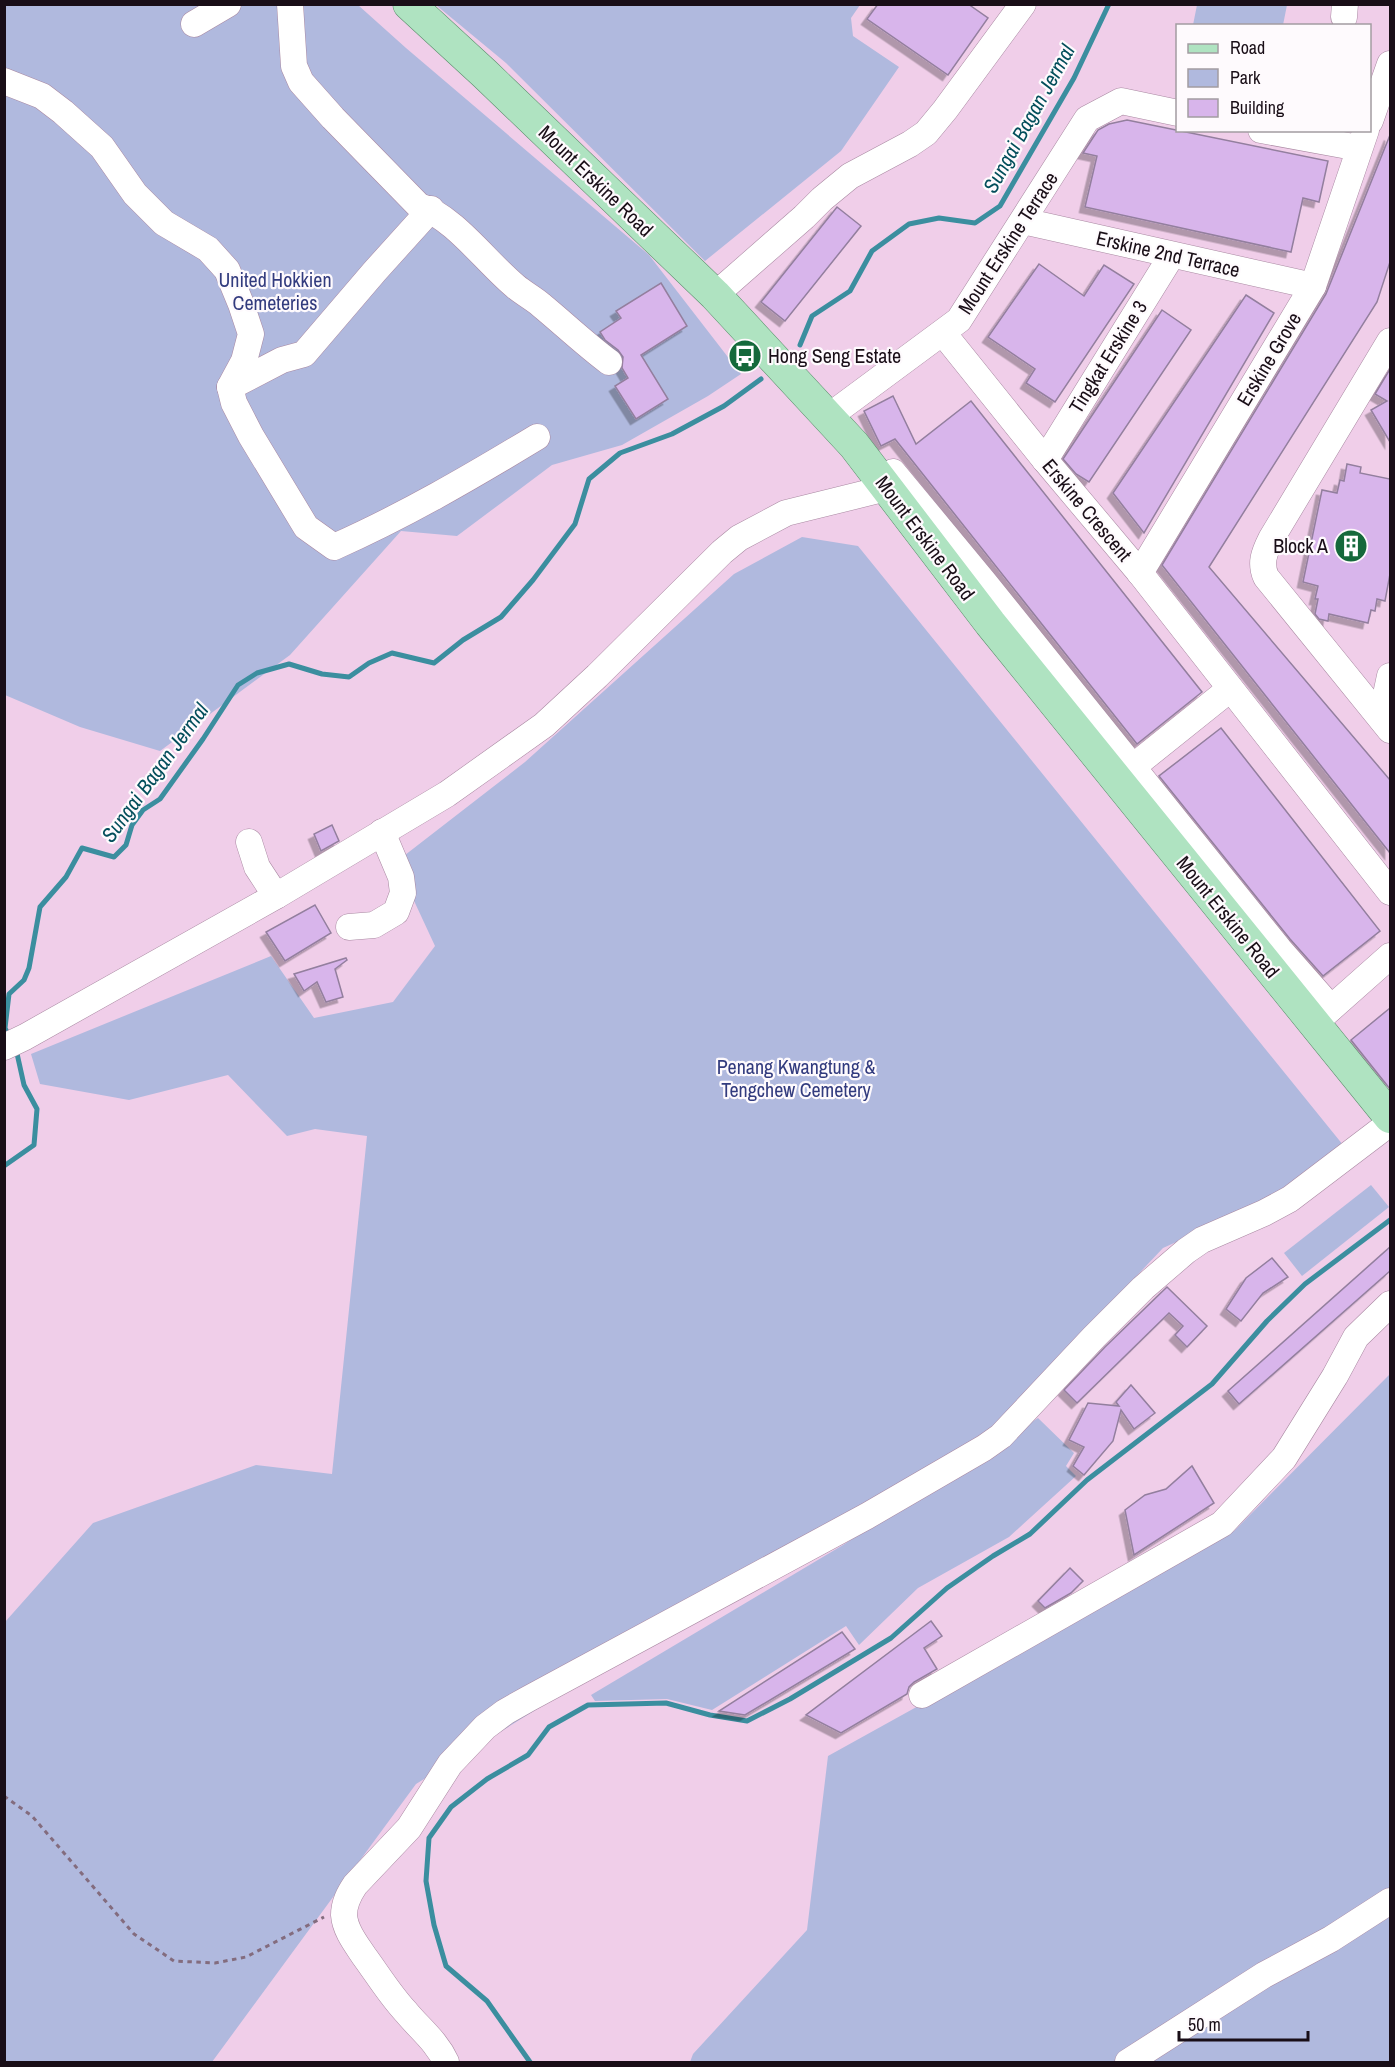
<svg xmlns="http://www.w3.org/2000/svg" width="1395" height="2067" font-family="'Archivo Narrow',sans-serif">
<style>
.green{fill:#b0b9de}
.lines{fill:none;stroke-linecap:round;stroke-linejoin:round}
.stream{stroke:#3b8e9f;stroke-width:5}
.building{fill:#d8b5eb;stroke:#937f9e;stroke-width:1.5;filter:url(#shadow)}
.minor-casing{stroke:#a989a2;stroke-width:27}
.major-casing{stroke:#588d6a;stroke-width:33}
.path{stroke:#836c7e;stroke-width:3;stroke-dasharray:4.5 4.5;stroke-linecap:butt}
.minor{stroke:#fff;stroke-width:26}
.major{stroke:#afe3c1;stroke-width:32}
.labels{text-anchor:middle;stroke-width:4.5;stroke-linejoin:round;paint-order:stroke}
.street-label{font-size:20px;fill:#190e17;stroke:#fefafd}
.park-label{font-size:20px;fill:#323b7e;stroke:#fefafd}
.poi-label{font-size:20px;fill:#190e17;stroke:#fefafd;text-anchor:start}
.water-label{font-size:21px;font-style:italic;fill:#034e5b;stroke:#fefafd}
</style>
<defs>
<filter id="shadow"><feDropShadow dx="-5.5" dy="5.5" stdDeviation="0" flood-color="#0004"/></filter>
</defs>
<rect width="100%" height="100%" fill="#f0cee9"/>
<!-- green -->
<g class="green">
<polygon points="5,5 358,5 406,48 649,255 741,374 708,396 622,445 552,465 457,536 401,531 290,655 160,751 80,727 5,695"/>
<polygon points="436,5 860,5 851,18 853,36 899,67 841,151 705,261 506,63"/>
<polygon points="1197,5 1197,4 1287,5 1283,25 1193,25"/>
<polygon points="802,537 858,546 1356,1161 1163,1248 995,1426 416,1784 212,2062 5,2062 5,1622 93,1523 256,1465 332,1474 367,1136 315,1129 287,1136 228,1075 129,1100 40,1084 31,1054 271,956 314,1018 393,1002 435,946 396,862 525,762 734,574"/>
<polygon points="1371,1185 1389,1207 1302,1276 1284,1253"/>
<polygon points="1390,1374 1390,2062 690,2062 693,2054 807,1930 828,1756 1234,1531"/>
<polygon points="1038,1418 1074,1453 1066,1466 1076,1476 1009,1537 918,1588 859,1645 846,1626 712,1710 667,1699 595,1701 591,1695 843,1545"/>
</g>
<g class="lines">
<!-- stream -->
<g class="stream">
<polyline points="800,345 812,316 850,291 872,251 909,224 939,218 975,223 1000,206 1074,78 1109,4"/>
<polyline points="9,1036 5,1028 9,994 24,980 29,968 40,907 66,877 82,848 114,857 126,845 132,825 143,810 160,799 203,739 238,685 257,673 289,664 322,674 349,677 369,663 392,653 434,663 463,640 501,617 533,580 575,524 589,479 620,453 672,434 724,406 761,379"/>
<polyline points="4,1166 34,1145 37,1109 24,1085 16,1049"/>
<polyline points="530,2062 487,2001 446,1966 434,1925 426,1881 429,1838 451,1807 487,1779 528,1755 549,1727 588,1705 666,1703 710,1715 747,1721 790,1699 891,1638 947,1588 993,1556 1030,1534 1087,1480 1212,1384 1267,1321 1305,1284 1390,1220"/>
</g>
</g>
<!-- building -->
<g class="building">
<polygon points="878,4 968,4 988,18 948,75 867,19"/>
<polygon points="1127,120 1328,161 1319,202 1303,198 1291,252 1085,207 1097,156 1083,153 1098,130 1109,124"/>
<polygon points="1390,135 1390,262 1377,302 1209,567 1390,780 1390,853 1162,565 1326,294"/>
<polygon points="837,207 861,226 785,321 761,302"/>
<polygon points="1039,264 1084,296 1104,265 1134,284 1055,402 1026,383 1035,369 988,337"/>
<polygon points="661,283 687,326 641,355 668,399 636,419 615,386 628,378 622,368 623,357 618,350 605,340 600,332 621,318 616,311"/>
<polygon points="1246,295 1274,313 1144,533 1113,493"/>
<polygon points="1162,310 1191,330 1089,482 1076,474 1063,459"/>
<polygon points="1390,369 1390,442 1371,410 1387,401 1375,394"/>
<polygon points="893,396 916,444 971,401 1202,692 1137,744 895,439 881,446 864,411"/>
<polygon points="1347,464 1361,467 1360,473 1390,479 1390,574 1385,601 1377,599 1375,611 1371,610 1368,623 1329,614 1328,621 1319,619 1315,614 1318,599 1315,599 1318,586 1303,582 1322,490 1337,493 1340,480 1344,481"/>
<polygon points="1221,728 1380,931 1323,976 1290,939 1159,776"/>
<polygon points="332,825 339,841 321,851 314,834"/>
<polygon points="315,905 331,933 285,961 266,932"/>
<polygon points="346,958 347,960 335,969 343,997 326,1002 317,982 304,991 294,974"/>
<polygon points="1390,1008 1390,1089 1351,1040"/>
<polygon points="1390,1247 1390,1271 1239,1404 1228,1391"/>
<polygon points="1272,1258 1288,1277 1263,1293 1241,1321 1226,1309 1246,1278"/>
<polygon points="1167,1287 1207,1326 1187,1347 1175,1335 1183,1326 1169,1313 1077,1403 1064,1390 1105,1347"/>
<polygon points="1131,1385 1155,1413 1134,1429 1121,1410 1113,1441 1084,1475 1073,1466 1084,1447 1069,1440 1088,1403 1119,1406 1116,1402"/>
<polygon points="1192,1466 1214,1503 1134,1555 1125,1510 1145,1495 1166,1489"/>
<polygon points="1070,1568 1083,1581 1071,1593 1045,1608 1038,1601"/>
<polygon points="931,1621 942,1636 924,1648 937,1669 914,1682 909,1687 907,1694 841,1733 806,1715"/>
<polygon points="842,1632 855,1649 745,1715 719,1711"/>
</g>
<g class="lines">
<!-- minor casing -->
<g class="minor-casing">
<g id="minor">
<path d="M290 4 294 66 301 82 333 118 419 206C453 216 487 263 515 286 523 293 533 298 541 305 564 324 585 344 609 362"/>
<polyline points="1344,17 1345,4"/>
<polyline points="194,24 228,4"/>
<path d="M4 81 42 96 63 112 102 147 135 194 164 223 208 249 227 270 241 304 251 334 244 361 230 387 234 403 251 436 306 527 334 547C404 516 471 477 537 437"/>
<polyline points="1370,121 1390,64"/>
<polyline points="1261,130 1359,148"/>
<polyline points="1023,221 1313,286"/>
<polyline points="715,295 804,217 822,199 850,176 910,144 926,133 945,110 1023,4"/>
<polyline points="943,333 1045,460 1140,573 1390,892"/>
<path d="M1390 341 1271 539C1264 553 1260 563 1266 577L1390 730"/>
<polyline points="230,387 282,360 304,354 375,271 431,209"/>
<polyline points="828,417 959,320 1087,119 1121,101 1178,113"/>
<polyline points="1045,460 1172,255"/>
<polyline points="893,472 984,582 1279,949 1331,1008"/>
<polyline points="1140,573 1313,286 1366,130"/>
<polyline points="1381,718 1390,676"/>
<polyline points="1119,778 1230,689"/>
<polyline points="249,842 257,867 276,896"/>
<polyline points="349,927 374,925 396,912 403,893 401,877 382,832"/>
<polyline points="1319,1019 1390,956"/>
<polyline points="4,1047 25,1037 276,896 447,794 544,725 597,676 722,552 739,538 786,513 887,488"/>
<polyline points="922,1695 1222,1524 1284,1458 1335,1376 1356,1337 1390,1304"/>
<path d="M446 2062C437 2042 420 2029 406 2012 390 1995 378 1975 364 1956 356 1944 345 1930 344 1915 344 1903 349 1894 355 1885L409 1828 450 1764 469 1744 485 1727 505 1712 528 1699 867 1516 984 1448 1001 1436 1094 1337 1143 1288 1186 1251 1202 1240 1264 1213 1290 1199 1390 1123"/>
<polyline points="1128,2062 1264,1975 1331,1939 1390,1901"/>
</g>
</g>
<!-- major casing -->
<g class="major-casing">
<polyline id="major" points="409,4 485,74 715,295 854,445 990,623 1390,1117"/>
</g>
<!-- path -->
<polyline class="path" points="4,1796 32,1816 134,1934 174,1961 215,1963 246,1957 324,1917"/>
<!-- minor -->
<use href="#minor" class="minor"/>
<!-- major -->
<use href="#major" class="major"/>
</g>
<!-- icons -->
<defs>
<g id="bus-disc" transform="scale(1.725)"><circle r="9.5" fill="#15693b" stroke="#fefafd"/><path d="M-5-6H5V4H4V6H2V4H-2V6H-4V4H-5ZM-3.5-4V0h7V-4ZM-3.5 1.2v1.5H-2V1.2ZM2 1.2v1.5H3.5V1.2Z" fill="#fff"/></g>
<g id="building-disc" transform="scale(1.725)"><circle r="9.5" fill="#15693b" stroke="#fefafd"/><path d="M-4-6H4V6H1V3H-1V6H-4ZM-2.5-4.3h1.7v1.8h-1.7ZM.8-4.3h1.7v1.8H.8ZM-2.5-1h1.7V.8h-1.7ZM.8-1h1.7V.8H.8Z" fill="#fff"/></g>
</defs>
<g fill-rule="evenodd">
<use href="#bus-disc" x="745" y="356"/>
<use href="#building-disc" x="1351" y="546"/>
</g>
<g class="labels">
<!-- street labels -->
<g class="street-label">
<text transform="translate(596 181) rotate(44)" y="7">Mount Erskine Road</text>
<text transform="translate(1008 243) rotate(-57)" y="7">Mount Erskine Terrace</text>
<text transform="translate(1168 254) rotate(13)" y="7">Erskine 2nd Terrace</text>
<text transform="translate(1108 357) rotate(-58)" y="7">Tingkat Erskine 3</text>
<text transform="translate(1269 359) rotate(-59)" y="7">Erskine Grove</text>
<text transform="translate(1087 510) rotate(50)" y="7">Erskine Crescent</text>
<text transform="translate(925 538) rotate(53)" y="7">Mount Erskine Road</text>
<text transform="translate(1228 917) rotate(51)" y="7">Mount Erskine Road</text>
</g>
<!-- park labels -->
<g class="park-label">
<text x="275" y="287">United Hokkien<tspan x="275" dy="23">Cemeteries</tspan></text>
<text x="796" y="1074">Penang Kwangtung &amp;<tspan x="796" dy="23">Tengchew Cemetery</tspan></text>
</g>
<!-- poi labels -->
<g class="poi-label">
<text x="768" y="363">Hong Seng Estate</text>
<text x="1328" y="553" text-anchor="end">Block A</text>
</g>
<!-- water labels -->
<g class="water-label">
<text transform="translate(1029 119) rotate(-61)" y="7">Sungai Bagan Jermal</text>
<text transform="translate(155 773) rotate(-54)" y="7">Sungai Bagan Jermal</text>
</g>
</g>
<!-- border -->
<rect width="1395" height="2067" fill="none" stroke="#190e17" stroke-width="12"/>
<!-- legend -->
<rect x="1176" y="24" width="195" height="108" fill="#fefafd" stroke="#a29ca1" stroke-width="1.5"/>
<rect x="1188" y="44" width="30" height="9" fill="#afe3c1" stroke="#a29ca1" stroke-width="1.5"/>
<text x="1230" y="54" font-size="18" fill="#190e17">Road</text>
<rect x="1188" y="69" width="30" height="18" fill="#b0b9de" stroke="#a29ca1" stroke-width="1.5"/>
<text x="1230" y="84" font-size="18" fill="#190e17">Park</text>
<rect x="1188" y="99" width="30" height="18" fill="#d8b5eb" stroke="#a29ca1" stroke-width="1.5"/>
<text x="1230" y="114" font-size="18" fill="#190e17">Building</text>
<!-- scale -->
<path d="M1179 2031v9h129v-9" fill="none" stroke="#190e17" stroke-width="3"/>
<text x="1188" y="2031" font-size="18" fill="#190e17" stroke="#fefafd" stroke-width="4.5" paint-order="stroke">50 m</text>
</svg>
